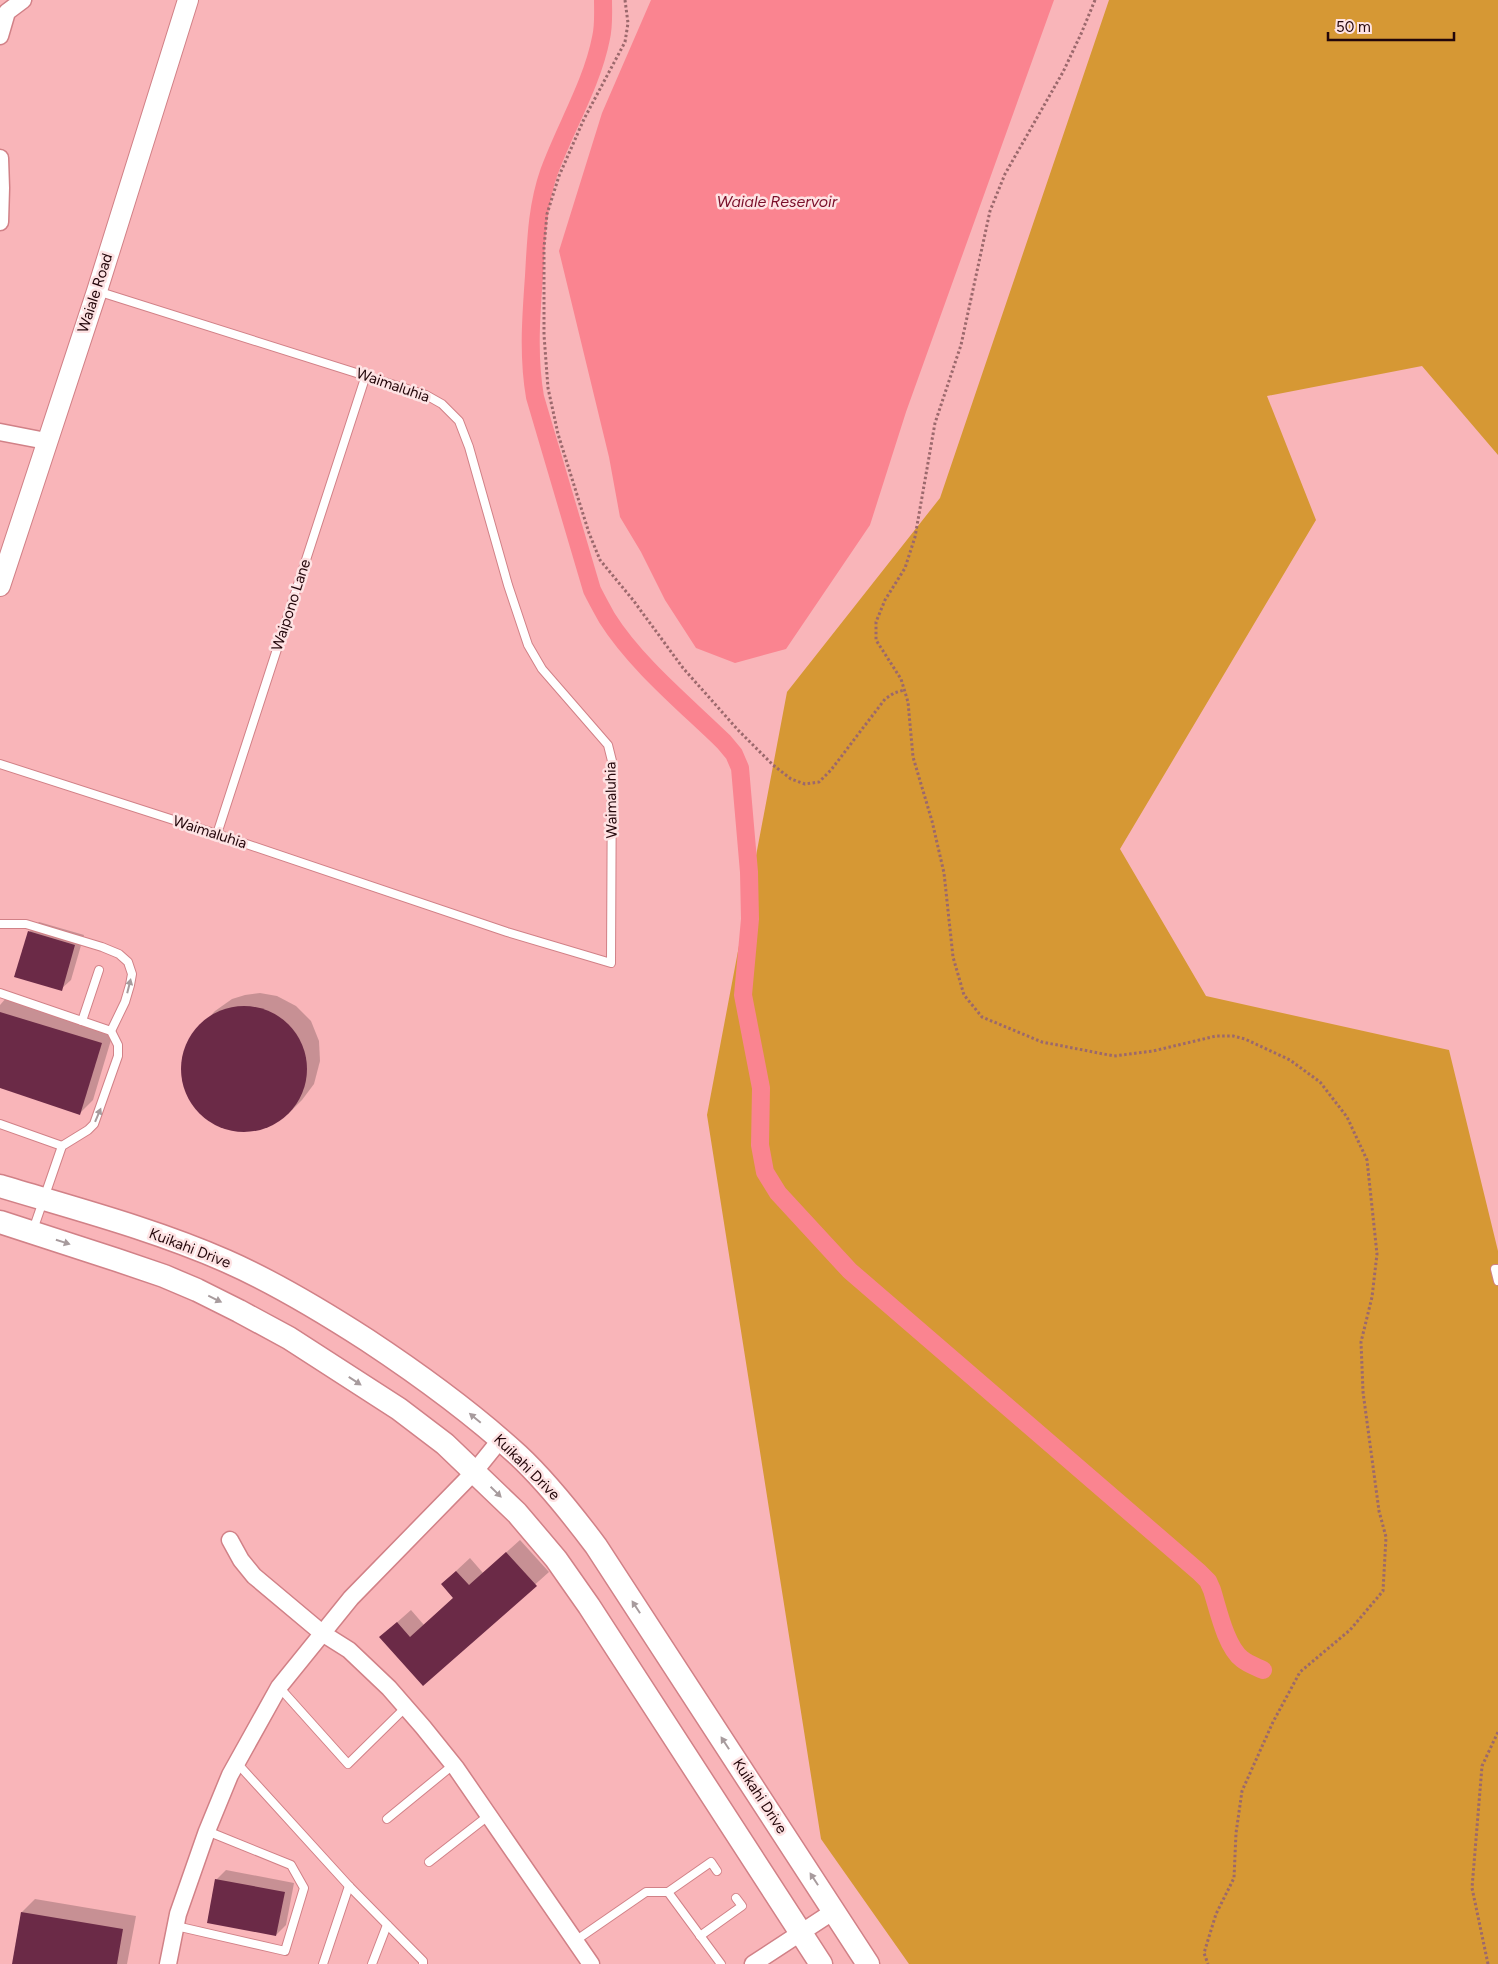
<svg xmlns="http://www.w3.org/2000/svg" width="1498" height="1964" font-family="Figtree,sans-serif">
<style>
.green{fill:#d69834}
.water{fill:#fa8490}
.shadow{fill:#0003}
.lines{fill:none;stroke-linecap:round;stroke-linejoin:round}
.canal{stroke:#fa8490;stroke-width:18}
.building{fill:#6b2a47}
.service-casing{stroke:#d18187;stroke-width:10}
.minor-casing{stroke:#d18187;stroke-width:19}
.tertiary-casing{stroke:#d18187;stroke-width:22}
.secondary-casing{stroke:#d18187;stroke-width:25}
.path{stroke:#9b686c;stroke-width:3;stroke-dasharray:2.5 2.5;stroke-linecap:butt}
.service{stroke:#fff;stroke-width:8}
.minor{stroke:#fff;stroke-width:16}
.tertiary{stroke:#fff;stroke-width:20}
.secondary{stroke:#fff;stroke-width:22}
.oneway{fill:#a79b9d}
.labels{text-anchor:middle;stroke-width:5;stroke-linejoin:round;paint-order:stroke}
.street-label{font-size:15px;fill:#23060a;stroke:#fee3e4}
.water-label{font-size:16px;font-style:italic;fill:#7a0e29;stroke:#fee3e4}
</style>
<rect width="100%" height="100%" fill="#f9b5b9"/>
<!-- green -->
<polygon class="green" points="1109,0 1498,0 1498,455 1422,366 1267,396 1316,520 1120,849 1206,996 1449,1050 1498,1251 1498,1964 909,1964 821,1839 707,1115 787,692 940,498"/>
<!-- water -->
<polygon class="water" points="651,0 1054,0 906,412 870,525 786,649 735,663 696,648 665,600 641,552 620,517 609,457 559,251 602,113"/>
<!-- shadow -->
<g class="shadow">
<polygon points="39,922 84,935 71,980 61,989 16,976 30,931"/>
<polygon points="260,993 277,996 296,1006 311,1021 319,1041 320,1061 314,1084 302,1100 288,1114 269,1126 246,1131 223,1127 206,1118 188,1097 184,1087 183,1057 190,1038 215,1011 232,999 245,995"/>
<polygon points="7,997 114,1030 93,1100 80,1113 0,1087 0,1005"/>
<polygon points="520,1540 549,1572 423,1685 394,1625 411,1610 424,1625 454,1597 442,1584 470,1558 483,1573"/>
<polygon points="226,1870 294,1883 286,1925 276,1935 216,1880"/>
<polygon points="35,1899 136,1916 127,1964 13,1964 22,1912"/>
</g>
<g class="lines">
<!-- canal -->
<path class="canal" d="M603 0C603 12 604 26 601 38 592 84 565 128 549 172 537 206 536 241 534 276 531 317 528 357 535 397L592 590C597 600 602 609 607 618 636 664 685 704 724 742L734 754 740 768 749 872 750 919 743 995 761 1088 760 1145 765 1172 778 1193 850 1271 1199 1572 1208 1581 1212 1590C1218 1609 1226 1647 1242 1659 1248 1664 1257 1667 1263 1670"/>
</g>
<!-- building -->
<g class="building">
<polygon points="28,931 75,945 62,991 14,977"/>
<circle cx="244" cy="1069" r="63"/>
<polygon points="0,1012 102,1043 80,1115 0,1088"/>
<polygon points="506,1552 537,1586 423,1686 379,1637 397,1622 410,1637 453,1598 441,1584 456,1571 469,1585"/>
<polygon points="215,1879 285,1892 276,1936 207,1923"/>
<polygon points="21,1912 123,1929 117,1964 12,1964"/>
</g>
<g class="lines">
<!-- service casing -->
<g class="service-casing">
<g id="service">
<polyline points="0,764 217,834 507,932 611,963 612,761 608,745 542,669 528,645 508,585 469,447 459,421 442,404 426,395 97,291"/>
<polyline points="217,834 366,375"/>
<polyline points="0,924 26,924 102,947 119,954 128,962 132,974 130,985 125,1002 111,1031"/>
<polyline points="0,993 111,1031 118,1045 118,1056 94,1124 88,1130 62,1146 33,1230"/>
<polyline points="82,1021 99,970"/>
<polyline points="0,1124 62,1146"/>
<polyline points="1498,1269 1495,1269 1498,1281"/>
<polyline points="279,1687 348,1764 406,1707"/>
<polyline points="237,1763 349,1886 423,1961 423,1964"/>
<polyline points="387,1819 453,1765"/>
<polyline points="429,1862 488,1816"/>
<polyline points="668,1892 711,1862 717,1871"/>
<polyline points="176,1926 285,1951 304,1888 291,1865 207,1831"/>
<polyline points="700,1936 742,1906 736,1898"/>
<polyline points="575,1941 646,1892 668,1892 721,1964"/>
<polyline points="323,1964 349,1886"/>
<polyline points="372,1964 387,1925"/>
</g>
</g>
<!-- minor casing -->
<g class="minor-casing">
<g id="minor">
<polyline points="0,36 7,12 23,0"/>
<polyline points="0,158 1,188 0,222"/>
<polyline points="0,432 46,441"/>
<polyline points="230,1540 241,1560 254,1576 322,1633 349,1650 389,1688 423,1727 456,1768 591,1964"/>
<polyline points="168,1964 178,1914 207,1831 230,1775 279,1687 351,1598 475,1471 500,1440"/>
<polyline points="753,1964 834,1911"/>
</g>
</g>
<!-- tertiary casing -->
<g class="tertiary-casing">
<polyline id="tertiary" points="0,586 97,291 188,0"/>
</g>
<!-- secondary casing -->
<g class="secondary-casing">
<g id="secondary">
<path d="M0 1186C76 1209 153 1229 226 1261 276 1283 322 1311 367 1340 420 1375 471 1412 518 1455 547 1482 572 1514 596 1546L868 1964"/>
<polyline points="0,1222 117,1260 164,1276 197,1290 239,1311 289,1338 399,1409 445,1444 517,1513 556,1559 589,1606 821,1964"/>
</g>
</g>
<!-- path -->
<g class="path">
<polyline points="625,0 628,23 625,42 584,119 559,176 547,214 544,248 544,335 548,388 558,434 589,533 600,560 633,600 683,668 738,730 773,765 791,779 805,784 819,782 831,770 885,699 894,693 904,690"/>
<polyline points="1095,0 1081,34 1063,72 1005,174 990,211 961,345 935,423 915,537 905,568 885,600 876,622 876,640 901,679 908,702 913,757 932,821 944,873 953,957 964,995 982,1017 1042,1042 1114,1056 1153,1051 1216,1036 1233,1036 1245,1039 1290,1060 1320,1082 1347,1117 1367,1160 1377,1254 1372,1297 1361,1342 1363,1392 1379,1511 1386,1537 1383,1591 1350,1630 1300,1672 1273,1722 1242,1791 1236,1833 1234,1878 1216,1914 1204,1953 1208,1964"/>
<polyline points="1488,1964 1472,1888 1482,1766 1498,1732"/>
</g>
<!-- service -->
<use href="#service" class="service"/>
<!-- minor -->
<use href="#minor" class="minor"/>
<!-- tertiary -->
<use href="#tertiary" class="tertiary"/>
<!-- secondary -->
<use href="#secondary" class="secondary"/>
</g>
<!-- one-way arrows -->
<defs><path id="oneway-solid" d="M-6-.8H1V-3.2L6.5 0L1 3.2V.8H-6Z" transform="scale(1.25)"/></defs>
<g class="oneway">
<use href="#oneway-solid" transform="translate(129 986) rotate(-76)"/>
<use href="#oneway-solid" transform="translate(98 1115) rotate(-67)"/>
<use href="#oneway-solid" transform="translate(63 1242) rotate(18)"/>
<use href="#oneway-solid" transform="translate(215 1299) rotate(26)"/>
<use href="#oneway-solid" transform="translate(355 1381) rotate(33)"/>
<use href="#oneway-solid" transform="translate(475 1418) rotate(-140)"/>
<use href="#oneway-solid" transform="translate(496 1492) rotate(44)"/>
<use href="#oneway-solid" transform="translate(636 1607) rotate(-123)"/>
<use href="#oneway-solid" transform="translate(725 1743) rotate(-123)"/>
<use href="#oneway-solid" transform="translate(814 1879) rotate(-123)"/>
</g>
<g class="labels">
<!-- street labels -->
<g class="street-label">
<text transform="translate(95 293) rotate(-72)" y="5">Waiale Road</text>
<text transform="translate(393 385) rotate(19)" y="5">Waimaluhia</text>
<text transform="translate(291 605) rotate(-72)" y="5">Waipono Lane</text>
<text transform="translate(611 800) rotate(-91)" y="5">Waimaluhia</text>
<text transform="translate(210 832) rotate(18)" y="5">Waimaluhia</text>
<text transform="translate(190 1248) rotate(21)" y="5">Kuikahi Drive</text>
<text transform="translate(527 1467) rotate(45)" y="5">Kuikahi Drive</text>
<text transform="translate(760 1796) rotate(57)" y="5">Kuikahi Drive</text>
</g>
<!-- water labels -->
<g class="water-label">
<text x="777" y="207">Waiale Reservoir</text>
</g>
</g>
<!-- scale -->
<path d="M1328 32v8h126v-8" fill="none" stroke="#23060a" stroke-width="2.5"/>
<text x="1336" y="32" font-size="15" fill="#23060a" stroke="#fee3e4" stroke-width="4" paint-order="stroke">50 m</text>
</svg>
